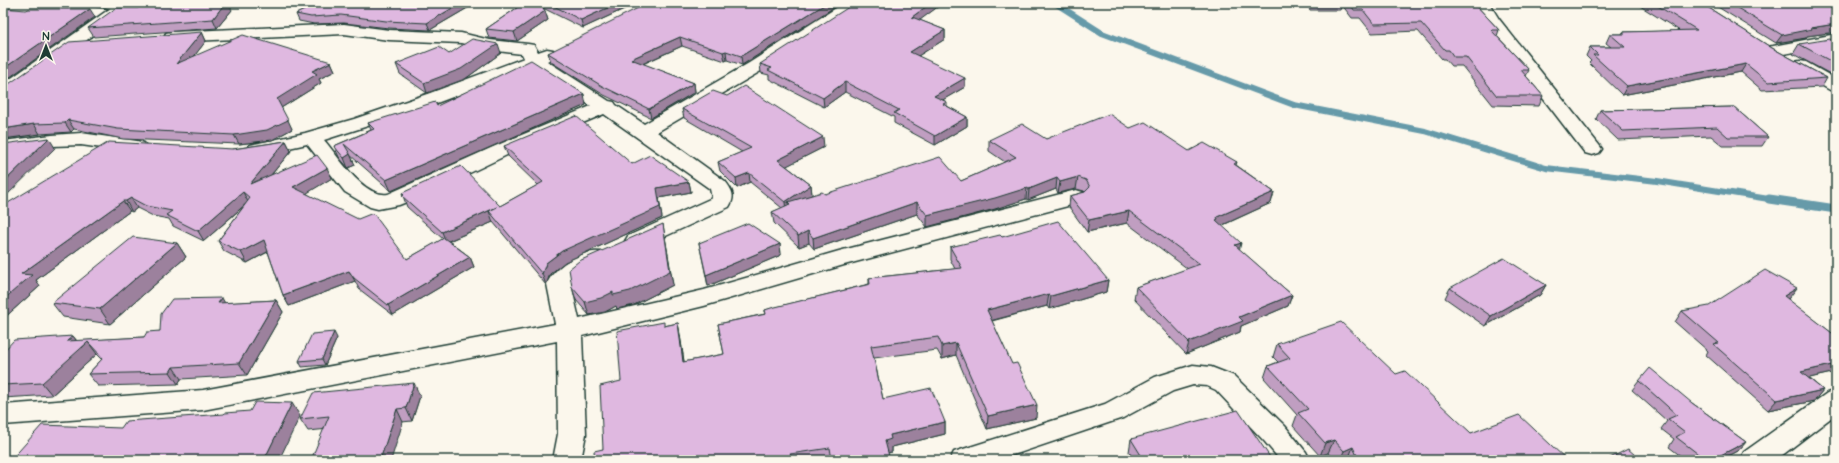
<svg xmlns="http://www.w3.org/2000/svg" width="1839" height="463" font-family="'Architects Daughter',sans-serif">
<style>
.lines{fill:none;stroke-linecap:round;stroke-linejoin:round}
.stream-far1{stroke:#669aa9;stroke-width:6}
.stream{stroke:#669aa9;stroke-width:9}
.street-casing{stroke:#1f3d34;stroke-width:3}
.secondary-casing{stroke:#1f3d34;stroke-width:3}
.street{fill:#fbf7ec;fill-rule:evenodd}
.secondary{fill:#fbf7ec;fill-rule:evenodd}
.wall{fill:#c09ec1;stroke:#1f3d34}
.shaded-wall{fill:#9c819d;stroke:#1f3d34}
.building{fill:#dfb8e0;stroke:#1f3d34}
</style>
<rect width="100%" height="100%" fill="#fbf7ec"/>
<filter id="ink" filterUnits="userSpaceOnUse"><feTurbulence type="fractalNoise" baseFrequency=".025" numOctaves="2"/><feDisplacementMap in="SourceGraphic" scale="8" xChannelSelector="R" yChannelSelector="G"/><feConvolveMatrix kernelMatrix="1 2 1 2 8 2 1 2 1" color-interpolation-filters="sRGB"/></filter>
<g filter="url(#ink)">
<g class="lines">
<!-- stream-far1 -->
<polyline class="stream-far1" points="1055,3 1102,33 1294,105 1425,131 1546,168 1657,181 1775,200"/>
<!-- stream -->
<polyline class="stream" points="1769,199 1836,209"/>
<!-- street casing -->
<g class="street-casing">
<g id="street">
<polygon points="95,3 130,3 132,6 130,9 124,11 97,6"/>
<path d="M844 3H863L861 6 761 71 657 132 725 181C732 190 736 196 729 207L644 246 636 248 628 246 625 241 628 236 712 198 710 189 604 114 507 155 424 195 399 205 378 209 370 207 345 192 307 144 257 155 250 153 247 149 250 145 305 133 354 119 430 93 524 58 522 54 490 50 461 43 389 40 344 34 172 42 166 41 164 37 166 33 172 32 344 24 389 30 461 33 490 40 528 44 534 45 538 52 547 49 553 50 556 54 553 58 547 61 609 101 614 102 616 105 644 124 749 63ZM532 67 591 106 493 147 388 194C363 198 339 157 324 140L418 110Z"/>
<polygon points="1473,3 1489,3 1499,19 1599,145 1602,149 1599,153 1592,155 1585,153 1486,24"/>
<polygon points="1836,34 1836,44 1773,56 1767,55 1764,51 1767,47 1773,46"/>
<polygon points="1800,61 1806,62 1836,79 1836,91 1830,90 1794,70 1791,66 1794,62"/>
<polygon points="81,133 137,141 144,143 147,147 144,151 137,153 81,145 52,146 3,153 3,141 52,135"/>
<path d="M1076 190 1083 192 1087 197 1083 202 844 265 704 306 582 336 586 434 581 460H553L558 434 557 341 203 410 3 425V405L203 390 555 324 547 284C555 265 585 247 605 253L608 258C600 271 578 269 571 284L579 319 704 290 839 251Z"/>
<polygon points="1193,365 1211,367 1234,376 1285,426 1306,452 1310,460 1280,460 1265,442 1216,390 1207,386 1193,385 1173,391 1123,418 998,460 950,460 954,452 1105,404 1155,377"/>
<polygon points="1836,390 1836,414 1776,460 1740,460 1744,452 1827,393"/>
</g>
</g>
<!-- secondary casing -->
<g class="secondary-casing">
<polygon id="secondary" points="118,3 136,3 134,6 9,96 3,98 3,84"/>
</g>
<!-- street -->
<use href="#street" class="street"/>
<!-- secondary -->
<use href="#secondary" class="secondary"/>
</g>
<!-- wall -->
<g class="wall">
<polygon points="297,3 476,3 430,30 389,28 344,23 314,24 299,21 296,14 311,7"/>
<polygon points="524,3 637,3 583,28 543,8 545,11 548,20 517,41 489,38 486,29"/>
<polygon points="679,3 841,3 742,65 727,60 725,61 682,46 643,64 694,83 695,92 651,118 604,95 551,62 548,53"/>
<polygon points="943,3 919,20 945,30 945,39 918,56 965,87 942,100 947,102 947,106 967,117 967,126 935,145 894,123 894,117 845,92 824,107 769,79 769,75 761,73 760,64"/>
<polygon points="1306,3 1474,3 1499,30 1497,36 1529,70 1526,76 1543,96 1539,106 1493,105 1462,66 1451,66 1445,59 1442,59 1418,31 1372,33 1360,18 1352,18 1342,5 1340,10 1310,10"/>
<polygon points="1637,3 1701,3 1772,48 1827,78 1822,87 1762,90 1741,72 1622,95 1589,63 1591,61 1586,56 1590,47 1611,47 1606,43 1610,34 1622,34 1623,32 1680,31 1640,6"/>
<polygon points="1714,3 1836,3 1836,32 1807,36 1806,38 1776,43 1713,4"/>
<polygon points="232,10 217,28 94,37 88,28"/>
<polygon points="202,32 206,41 194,56 331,62 335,71 319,79 321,83 281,108 292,129 272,140 239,144 123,139 74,129 71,132 40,134 3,139"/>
<polygon points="1836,42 1836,77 1793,54 1799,44"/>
<polygon points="501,53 465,79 427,93 400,74 396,64 449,54"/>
<polygon points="586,105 391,191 350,155 355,165 348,168 339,157 334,146 371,130 368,123 437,106"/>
<polygon points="1734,107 1768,137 1762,146 1723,146 1711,136 1618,140 1596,119 1600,110"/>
<polygon points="682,109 824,147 786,166 811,185 812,195 825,194 961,181 1005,162 989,151 989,140 1046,139 1130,128 1189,151 1237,162 1236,165 1274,192 1271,203 1221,226 1239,249 1292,295 1288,306 1241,326 1240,332 1186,354 1134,299 1136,287 1188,269 1127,223 1087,232 1069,207 1070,196 1085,192 1084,191 1076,189 1058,193 1056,189 1028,200 1026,199 995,209 927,227 917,214 814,249 809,243 799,247 774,223 772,212 782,208 750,182 737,188 720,171 718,162 742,152 684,118"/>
<polygon points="286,141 291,151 272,174 332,178 306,193 407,259 443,239 407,207 402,193 500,206 538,185 508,156 504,146 632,164 689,182 691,192 659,198 662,218 565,262 550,274 546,285 493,222 449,241 470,257 474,267 393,315 359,289 355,281 289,306 283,295 268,252 247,263 224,251 218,241 244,206 204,241 173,226 169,219 153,216 137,208 132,212 130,211 36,280 40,286 3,319 3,206 233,149"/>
<polygon points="665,237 673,285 634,305 617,309 616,306 605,312 589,315 576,300 572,287"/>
<polygon points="1002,237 1108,280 1106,292 1049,309 1047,306 992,321 1036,418 987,429 956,355 942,359 937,350 874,358 883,399 945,422 945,434 892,447 892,452 888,453 890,460 595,460 603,449 621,381 664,326 678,323 680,335 684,362 724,354 718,324 765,314 765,310 869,284 869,278 955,269 950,259 950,247"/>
<polygon points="177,243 186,257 110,324 63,317 52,303"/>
<polygon points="699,243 780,244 781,255 708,286"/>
<polygon points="1836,274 1836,279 1834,277"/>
<polygon points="1546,285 1540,295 1485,326 1445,298 1450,288"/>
<polygon points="1789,298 1787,299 1836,336 1836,372 1809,378 1823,390 1814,401 1768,410 1706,355 1708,351 1675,322 1682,311"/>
<polygon points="276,300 283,312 247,375 181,379 178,384 98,386 88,374 102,359 97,354 52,395 3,398 3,352 73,336 77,341 144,337 160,331 225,303"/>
<polygon points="337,338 325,365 302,367 299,361"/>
<polygon points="1277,344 1396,374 1471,433 1567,460 1335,460 1328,453 1320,456 1293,426 1297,415 1264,378 1268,366 1278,362 1273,357"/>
<polygon points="1639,381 1692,403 1746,442 1738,451 1721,460 1686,460 1669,447 1674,439 1661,429 1667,421 1632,390"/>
<polygon points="420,396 412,421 308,431 300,419"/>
<polygon points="1131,439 1272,460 1134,460 1129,452"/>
</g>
<!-- shaded-wall -->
<g class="shaded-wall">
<polygon points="225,3 228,3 232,10 217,28 213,19"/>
<polygon points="461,3 476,3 430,30 427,23"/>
<polygon points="618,3 637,3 583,28 581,20"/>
<polygon points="827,3 841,3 742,65 741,56"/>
<polygon points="931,3 943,3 912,26 912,17"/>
<polygon points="90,9 95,17 3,82 3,69"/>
<polygon points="545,11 548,20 517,41 514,32"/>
<polygon points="1836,24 1836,32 1807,36 1806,38 1776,43 1782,35 1810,28"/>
<polygon points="945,30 945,39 910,61 910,52"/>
<polygon points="202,32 206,41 181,73 176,64"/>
<polygon points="680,37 682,46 633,68 631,59"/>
<polygon points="498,44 501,53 465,79 427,93 424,83"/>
<polygon points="726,51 727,60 725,61 723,52"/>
<polygon points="331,62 335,71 319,79 321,83 281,108 277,99 312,71"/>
<polygon points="1746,64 1741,72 1622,95 1627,86"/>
<polygon points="965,78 965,87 934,105 934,96"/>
<polygon points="845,82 845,92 824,107 823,98"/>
<polygon points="694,83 695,92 651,118 649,109"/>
<polygon points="584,94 586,105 391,191 386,180"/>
<polygon points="967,117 967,126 935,145 935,136"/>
<polygon points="68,120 74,129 71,132 65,123"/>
<polygon points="288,120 292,129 272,140 239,144 234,135"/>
<polygon points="34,124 40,134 3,139 3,129"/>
<polygon points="823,137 824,147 779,170 778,160"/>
<polygon points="49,138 55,148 3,199 3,183"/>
<polygon points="286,141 291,151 255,194 250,184"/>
<polygon points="350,154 355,165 348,168 344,158"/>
<polygon points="327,168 332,178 299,198 293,187"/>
<polygon points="749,173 750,182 737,188 736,178"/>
<polygon points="1078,177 1076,189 1058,193 1060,182"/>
<polygon points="1057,178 1056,189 1028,200 1029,189"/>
<polygon points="689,182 691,192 659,198 662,218 565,262 550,274 546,285 542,274 546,263 562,251 657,188"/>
<polygon points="811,185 812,195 790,204 788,202 789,210 786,211 785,202"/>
<polygon points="1027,188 1026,199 995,209 927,227 927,215"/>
<polygon points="243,192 248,202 204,241 198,231"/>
<polygon points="1274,192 1271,203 1216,228 1216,220 1217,217"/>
<polygon points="131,198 137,208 132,212 126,201"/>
<polygon points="123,201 130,211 36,280 40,286 3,319 3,300 21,274"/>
<polygon points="917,202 917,214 814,249 813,238"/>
<polygon points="497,207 489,211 493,222 446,242 442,232"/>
<polygon points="1129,211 1127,223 1087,232 1089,220"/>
<polygon points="663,224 665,237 673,285 634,305 617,309 616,306 605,312 589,315 585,302 613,292"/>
<polygon points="808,231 809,243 799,247 798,236"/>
<polygon points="264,240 269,251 247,263 241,252"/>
<polygon points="177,243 186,257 110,324 100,309"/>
<polygon points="1241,243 1238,255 1235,245"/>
<polygon points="780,244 781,255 708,286 706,275"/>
<polygon points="470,257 474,267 393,315 388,305"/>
<polygon points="349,271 355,281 289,306 283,295"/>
<polygon points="1108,280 1106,292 1049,309 1051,296"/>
<polygon points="1546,285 1540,295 1485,326 1491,316"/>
<polygon points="1797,288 1789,298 1776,307 1784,296"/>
<polygon points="1049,294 1047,306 986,322 987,310"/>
<polygon points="1292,295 1288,306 1241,326 1240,332 1186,354 1189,342 1239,317"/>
<polygon points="222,298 229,310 218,303"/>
<polygon points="276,300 283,312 247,375 239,363"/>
<polygon points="678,323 680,335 686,374 683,362"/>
<polygon points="334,332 337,338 325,365 322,359"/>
<polygon points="73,336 82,348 88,342 97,354 52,395 42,383 67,341"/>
<polygon points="956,343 956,355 942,359 942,346"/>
<polygon points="1836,364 1836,372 1792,382 1801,372"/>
<polygon points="173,367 181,379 178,384 170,372"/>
<polygon points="414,383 420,396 412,421 406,408"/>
<polygon points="1823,390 1814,401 1768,410 1777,400"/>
<polygon points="292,403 300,416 279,460 264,460"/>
<polygon points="1037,405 1036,418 987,429 988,416"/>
<polygon points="397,409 403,422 391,460 380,460"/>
<polygon points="945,422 945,434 892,447 892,452 886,453 885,441 890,435"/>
<polygon points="1334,440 1328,453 1320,456 1325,443"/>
<polygon points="1746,442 1738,451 1721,460 1711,460"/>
<polygon points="1353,447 1348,460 1340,460 1344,451"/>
</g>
<!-- building -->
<g class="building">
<polygon points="162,3 225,3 213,19 88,28 116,8 138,8 142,5 161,4"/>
<polygon points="313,3 461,3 427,23 386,21 341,15 311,17 296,14 313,6"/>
<polygon points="524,3 540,3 545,11 514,32 486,29"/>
<polygon points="548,3 618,3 581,20"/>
<polygon points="648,3 674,3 677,4 679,3 827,3 741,56 726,51 723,52 680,37 631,59 694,83 649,109 602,86 548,53"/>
<polygon points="855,3 931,3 912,17 945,30 910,52 965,78 934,96 947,102 943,104 967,117 935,136 894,113 899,110 845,82 823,98 768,70 772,68 760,64"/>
<polygon points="1350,3 1474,3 1499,30 1491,30 1529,70 1521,70 1543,96 1497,96 1466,57 1454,57 1449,50 1445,50 1421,23 1374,24 1363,10 1354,10"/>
<polygon points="1653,3 1701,3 1772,48 1827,78 1768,82 1746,64 1627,86 1593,55 1598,55 1590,47 1625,47 1610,34 1625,34 1623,32 1697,30"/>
<polygon points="1729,3 1836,3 1836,24 1810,28 1812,29 1782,35"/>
<polygon points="3,8 26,10 29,9 90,9 3,69"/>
<polygon points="202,32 176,64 243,35 331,62 312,71 317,74 277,99 288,120 267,130 234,135 118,129 68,120 65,123 34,124 3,129 3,88 69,42"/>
<polygon points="472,39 498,44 461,69 424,83 396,64 439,47 449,54"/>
<polygon points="1830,39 1836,42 1836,64 1799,44"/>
<polygon points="531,60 584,94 386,180 344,144 350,154 344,158 334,146 374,129 368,123 435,102 437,106"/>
<polygon points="744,86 823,137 778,160 811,185 785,202 749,173 736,178 718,162 751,148 682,109 713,91 727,96"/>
<polygon points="1734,107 1768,137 1728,137 1717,127 1623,131 1600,110"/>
<polygon points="1109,114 1130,128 1145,122 1189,151 1204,143 1237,162 1234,164 1274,192 1217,217 1218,219 1216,220 1241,243 1235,245 1292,295 1239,317 1243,321 1189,342 1136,287 1200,264 1129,211 1089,220 1070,196 1085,192 1090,187 1086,180 1078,177 1060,182 1057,178 1029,189 1027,188 995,198 927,215 917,202 813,238 808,231 798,236 772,212 790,204 788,202 822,192 825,194 940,157 961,181 1016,157 989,140 1022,124 1046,139"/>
<polygon points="576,116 632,164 650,155 689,182 657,188 660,207 562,251 546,263 542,274 489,211 497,207 442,232 402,196 404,195 402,193 461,166 500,206 543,182 504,146"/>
<polygon points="49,138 3,183 3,144"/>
<polygon points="286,141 250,184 317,155 327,168 293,187 358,219 373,213 407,259 444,238 470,257 388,305 354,278 349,271 283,295 264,240 241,252 218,241 250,198 243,192 198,231 166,215 172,211 146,206 131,198 126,201 123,201 21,274 32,275 3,300 3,206 109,142 233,149"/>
<polygon points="1058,221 1108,280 1051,296 1049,294 987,310 1012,364 1017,363 1037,405 988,416 956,343 942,346 938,337 871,346 883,399 931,388 945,422 890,435 891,439 885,441 890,460 832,460 830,448 790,454 791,460 595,460 594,451 603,449 600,386 621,381 617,331 664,322 664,326 678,323 683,362 724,354 718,324 766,314 765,310 771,308 870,284 869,278 962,268 950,247 1000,235 1002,237"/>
<polygon points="748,223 780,244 706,275 699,243"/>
<polygon points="663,224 670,271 630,291 613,295 613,292 601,298 585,302 572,287 569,269 579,261"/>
<polygon points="133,237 177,243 100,309 52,303"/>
<polygon points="1504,258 1546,285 1491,316 1450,288"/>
<polygon points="1765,270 1797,288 1784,296 1836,336 1836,364 1801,372 1823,390 1777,400 1713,344 1719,343 1682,311 1709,306"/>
<polygon points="222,298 218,303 276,300 239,363 173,367 170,372 88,374 103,358 88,342 42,383 3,385 3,352 14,340 73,336 67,341 144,337 147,332 160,331 161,314 172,299"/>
<polygon points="1341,322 1396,374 1405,371 1471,433 1519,415 1567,460 1359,460 1353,447 1344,451 1334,440 1325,443 1298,413 1308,409 1268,366 1290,358 1277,344"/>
<polygon points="334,332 322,359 299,361 312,334"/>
<polygon points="1650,368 1692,403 1746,442 1711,460 1706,460 1676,437 1685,432 1668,419 1677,415 1639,381"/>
<polygon points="414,383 406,408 397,409 380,460 311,460 329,416 300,419 313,393"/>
<polygon points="255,402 292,403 264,460 11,460 42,425 121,428 126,421 224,414 225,413 250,411"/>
<polygon points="1238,410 1272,460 1144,460 1131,439"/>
<polygon points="1628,449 1641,460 1606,460"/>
<polygon points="515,457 515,460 495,460"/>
<polygon points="1075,458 1076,460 1069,460"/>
</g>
</g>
<!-- margin -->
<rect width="1839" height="463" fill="none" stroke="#fbf7ec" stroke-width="16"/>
<rect x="8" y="8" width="1823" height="447" fill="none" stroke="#1f3d34" stroke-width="1.5" filter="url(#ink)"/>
<!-- north arrow -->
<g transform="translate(46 46)" stroke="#fbf7ec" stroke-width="3" paint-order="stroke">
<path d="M0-3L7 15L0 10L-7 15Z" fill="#1f3d34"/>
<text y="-6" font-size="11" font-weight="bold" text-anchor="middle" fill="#1f3d34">N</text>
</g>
</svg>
